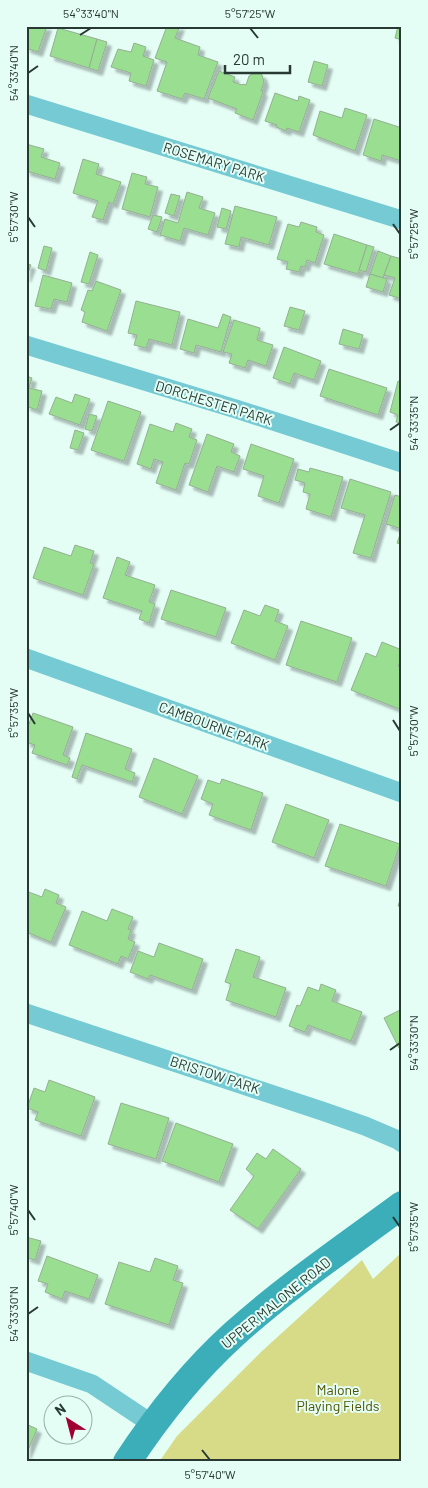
<svg xmlns="http://www.w3.org/2000/svg" width="428" height="1488" font-family="Barlow,sans-serif">
<style>
.green{fill:#d7da86}
.building{fill:#99de91;stroke:#95af92;filter:url(#shadow)}
.lines{fill:none;stroke-linecap:round;stroke-linejoin:round}
.minor{stroke:#75cad4;stroke-width:19}
.secondary{stroke:#3caeba;stroke-width:28}
.ticks{fill:none;stroke:#283933;stroke-width:2}
.labels{text-anchor:middle;stroke-width:4;stroke-linejoin:round;paint-order:stroke}
.street-label{font-size:14px;fill:#283933;stroke:#e4fef6}
.park-label{font-size:14px;fill:#515200;stroke:#e4fef6}
.neatline{fill:none;stroke:#283933;stroke-width:2}
.ticks-label{font-size:12px;text-anchor:middle;fill:#283933}
</style>
<defs>
<filter id="shadow"><feDropShadow dx="4.5" dy="4.5" stdDeviation="1" flood-color="#0004"/></filter>
</defs>
<rect width="100%" height="100%" fill="#e4fef6"/>
<!-- green -->
<polygon class="green" points="402,1252 402,1462 159,1462 177,1436 261,1352 362,1260 373,1279"/>
<!-- building -->
<g class="building">
<polygon points="26,26 47,26 38,52 26,48"/>
<polygon points="167,26 180,26 175,38 200,47 198,55 218,62 204,99 185,93 182,99 157,91 167,62 155,58"/>
<polygon points="398,26 402,26 402,40 395,38"/>
<polygon points="58,28 97,39 89,68 50,56"/>
<polygon points="97,39 107,42 98,71 89,68"/>
<polygon points="134,43 146,47 143,56 154,60 146,86 129,81 131,73 111,67 118,49 131,52"/>
<polygon points="314,61 328,65 322,86 308,82"/>
<polygon points="219,71 235,77 233,82 242,85 243,84 246,85 249,76 252,74 259,73 262,75 264,82 261,91 263,92 253,120 235,113 237,109 208,98"/>
<polygon points="275,93 298,101 299,96 310,100 299,132 287,128 286,131 276,127 277,125 265,121"/>
<polygon points="345,108 367,115 355,151 313,135 320,111 342,118"/>
<polygon points="374,119 402,128 401,161 382,155 381,161 363,155"/>
<polygon points="26,144 44,149 41,157 60,163 55,179 26,171"/>
<polygon points="83,159 99,164 96,174 121,182 113,204 109,202 103,220 92,217 98,201 73,193"/>
<polygon points="132,173 147,177 145,184 158,187 150,217 122,209"/>
<polygon points="187,192 203,197 199,208 215,213 208,235 184,228 180,241 160,235 165,219 178,223"/>
<polygon points="171,194 180,196 174,216 165,213"/>
<polygon points="235,206 277,217 269,245 241,237 239,247 225,244"/>
<polygon points="222,208 231,211 226,229 217,227"/>
<polygon points="153,215 162,217 157,232 148,229"/>
<polygon points="301,222 317,227 316,232 324,235 315,263 307,260 305,267 301,266 299,272 286,269 288,262 277,259 288,224 299,227"/>
<polygon points="334,234 367,245 358,274 324,264"/>
<polygon points="367,245 374,247 366,272 359,270"/>
<polygon points="44,246 52,248 46,271 38,268"/>
<polygon points="378,251 391,256 383,278 370,274"/>
<polygon points="90,252 98,255 89,284 81,282"/>
<polygon points="391,256 402,259 402,299 389,295 395,278 384,275"/>
<polygon points="26,263 31,265 26,278"/>
<polygon points="370,274 387,279 383,292 366,287"/>
<polygon points="43,275 72,283 67,302 54,299 51,309 35,306"/>
<polygon points="96,281 121,290 107,331 82,322 85,312 81,310 88,290 92,291"/>
<polygon points="136,301 180,312 172,345 149,339 146,348 134,345 137,335 128,333"/>
<polygon points="290,307 305,311 299,330 284,326"/>
<polygon points="223,314 231,317 221,352 196,345 194,353 180,349 188,319 218,328"/>
<polygon points="234,320 260,328 257,340 273,345 266,366 248,360 245,368 229,363 232,354 223,352"/>
<polygon points="343,329 363,335 359,349 339,344"/>
<polygon points="284,347 321,361 314,380 294,373 290,384 273,378"/>
<polygon points="329,369 387,388 378,415 320,396"/>
<polygon points="26,376 32,378 29,388 42,391 37,410 26,406"/>
<polygon points="398,381 402,382 402,423 396,422 398,415 390,412"/>
<polygon points="75,394 90,399 80,425 49,414 56,397 72,403"/>
<polygon points="108,401 141,412 124,461 91,450"/>
<polygon points="89,414 97,416 92,431 85,429"/>
<polygon points="176,423 192,429 189,437 197,440 189,464 185,463 176,490 156,483 163,462 154,459 151,469 137,464 150,424 173,432"/>
<polygon points="75,430 84,433 78,450 70,448"/>
<polygon points="207,434 234,444 231,452 240,456 234,472 217,466 208,492 189,485"/>
<polygon points="251,444 294,459 279,503 258,496 264,476 243,469"/>
<polygon points="310,468 343,477 331,517 306,509 310,494 303,492 305,483 295,480 298,469 309,472"/>
<polygon points="350,479 391,492 371,558 353,553 365,515 341,508"/>
<polygon points="395,495 402,497 402,545 397,543 402,529 386,524"/>
<polygon points="75,545 94,551 90,563 94,564 83,595 33,578 44,547 71,556"/>
<polygon points="117,557 130,562 125,575 155,585 149,602 155,604 149,623 139,619 142,611 103,598"/>
<polygon points="171,590 226,608 216,637 161,619"/>
<polygon points="265,605 279,610 275,621 288,626 275,660 231,643 244,610 260,616"/>
<polygon points="301,621 352,638 337,682 286,665"/>
<polygon points="382,642 402,650 402,658 398,666 402,668 402,710 351,690 366,653 376,657"/>
<polygon points="33,713 73,727 63,755 70,758 67,765 32,753 35,745 26,742 26,732"/>
<polygon points="86,733 132,749 125,769 135,773 132,782 82,765 77,779 72,777"/>
<polygon points="154,758 198,776 182,814 139,797"/>
<polygon points="222,779 263,793 251,830 209,815 213,804 201,799 208,780 220,784"/>
<polygon points="286,804 329,820 314,858 272,842"/>
<polygon points="340,824 400,844 386,886 325,866"/>
<polygon points="45,889 59,895 56,903 66,907 51,942 26,932 26,891 42,897"/>
<polygon points="402,894 402,907 398,906"/>
<polygon points="112,909 133,917 128,929 131,930 128,939 135,942 128,959 121,956 118,964 69,945 82,911 107,921"/>
<polygon points="159,943 203,959 192,990 150,975 148,979 130,972 138,951 154,957"/>
<polygon points="236,949 260,957 253,977 286,988 276,1017 226,1000 231,984 225,982"/>
<polygon points="321,984 336,990 332,1001 362,1012 351,1041 308,1025 305,1032 289,1026 297,1005 300,1006 308,987 319,991"/>
<polygon points="402,1009 402,1047 399,1048 384,1018"/>
<polygon points="49,1080 95,1097 81,1136 35,1120 38,1112 27,1108 34,1088 45,1092"/>
<polygon points="121,1103 169,1118 156,1159 108,1144"/>
<polygon points="176,1123 233,1144 219,1182 162,1161"/>
<polygon points="273,1149 301,1169 258,1229 230,1210 254,1176 246,1169 257,1153 266,1159"/>
<polygon points="26,1237 41,1241 35,1260 26,1257"/>
<polygon points="47,1256 98,1275 89,1299 65,1291 62,1299 45,1292 48,1284 38,1281"/>
<polygon points="155,1258 178,1266 173,1280 183,1283 169,1325 105,1304 119,1262 150,1272"/>
<polygon points="26,1424 37,1429 26,1455"/>
</g>
<g class="lines">
<!-- minor -->
<g class="minor">
<polyline points="26,104 402,220"/>
<polyline points="26,345 236,409 402,463"/>
<polyline points="26,658 402,793"/>
<polyline points="26,1013 322,1111 365,1126 398,1140 402,1143"/>
<polyline points="26,1361 92,1384 152,1424"/>
</g>
<!-- secondary -->
<path class="secondary" d="M127 1462C158 1415 192 1372 234 1334 286 1287 345 1247 402 1205"/>
</g>
<!-- ticks -->
<path class="ticks" d="M250 28 258 38M80 35 91 28M28 73 38 66M28 217 35 227M393 224 400 234M390 430 400 423M28 713 35 724M393 720 400 731M390 1050 400 1043M28 1210 35 1220M393 1217 400 1227M28 1314 38 1307M202 1450 210 1460"/>
<g class="labels">
<!-- street labels -->
<g class="street-label">
<text transform="translate(214 162) rotate(17)" y="5">ROSEMARY PARK</text>
<text transform="translate(214 403) rotate(17)" y="5">DORCHESTER PARK</text>
<text transform="translate(214 726) rotate(20)" y="5">CAMBOURNE PARK</text>
<text transform="translate(215 1075) rotate(18)" y="5">BRISTOW PARK</text>
<text transform="translate(276 1303) rotate(-39)" y="5">UPPER MALONE ROAD</text>
</g>
<!-- park labels -->
<g class="park-label">
<text x="338" y="1395">Malone<tspan x="338" dy="16">Playing Fields</tspan></text>
</g>
</g>
<!-- border -->
<rect width="428" height="1488" fill="none" stroke="#e4fef6" stroke-width="55"/>
<!-- north arrow -->
<g transform="translate(68 1420) rotate(324)"><circle r="24" fill="#e4fef6" stroke="#99afa8"/>
<path d="M0-4L9 19L0 12L-9 19Z" fill="#a10132"/>
<text y="-8" font-size="14" font-weight="bold" text-anchor="middle" fill="#283933">N</text>
</g>
<!-- scale -->
<path d="M225 65v8h65v-8" fill="none" stroke="#283933" stroke-width="2.5"/>
<text x="233" y="65" font-size="15" fill="#283933" stroke="#e4fef6" stroke-width="4" paint-order="stroke">20 m</text>
<rect x="28" y="28" width="372" height="1432" class="neatline"/>
<g class="ticks-label">
<text x="91" y="18">54°33'40"N</text>
<text x="250" y="18">5°57'25"W</text>
<text transform="translate(14 73) rotate(-90)" y="4">54°33'40"N</text>
<text transform="translate(14 217) rotate(-90)" y="4">5°57'30"W</text>
<text transform="translate(414 234) rotate(-90)" y="4">5°57'25"W</text>
<text transform="translate(414 423) rotate(-90)" y="4">54°33'35"N</text>
<text transform="translate(14 713) rotate(-90)" y="4">5°57'35"W</text>
<text transform="translate(414 731) rotate(-90)" y="4">5°57'30"W</text>
<text transform="translate(414 1043) rotate(-90)" y="4">54°33'30"N</text>
<text transform="translate(14 1210) rotate(-90)" y="4">5°57'40"W</text>
<text transform="translate(414 1227) rotate(-90)" y="4">5°57'35"W</text>
<text transform="translate(14 1314) rotate(-90)" y="4">54°33'30"N</text>
<text x="210" y="1479">5°57'40"W</text>
</g>
</svg>
